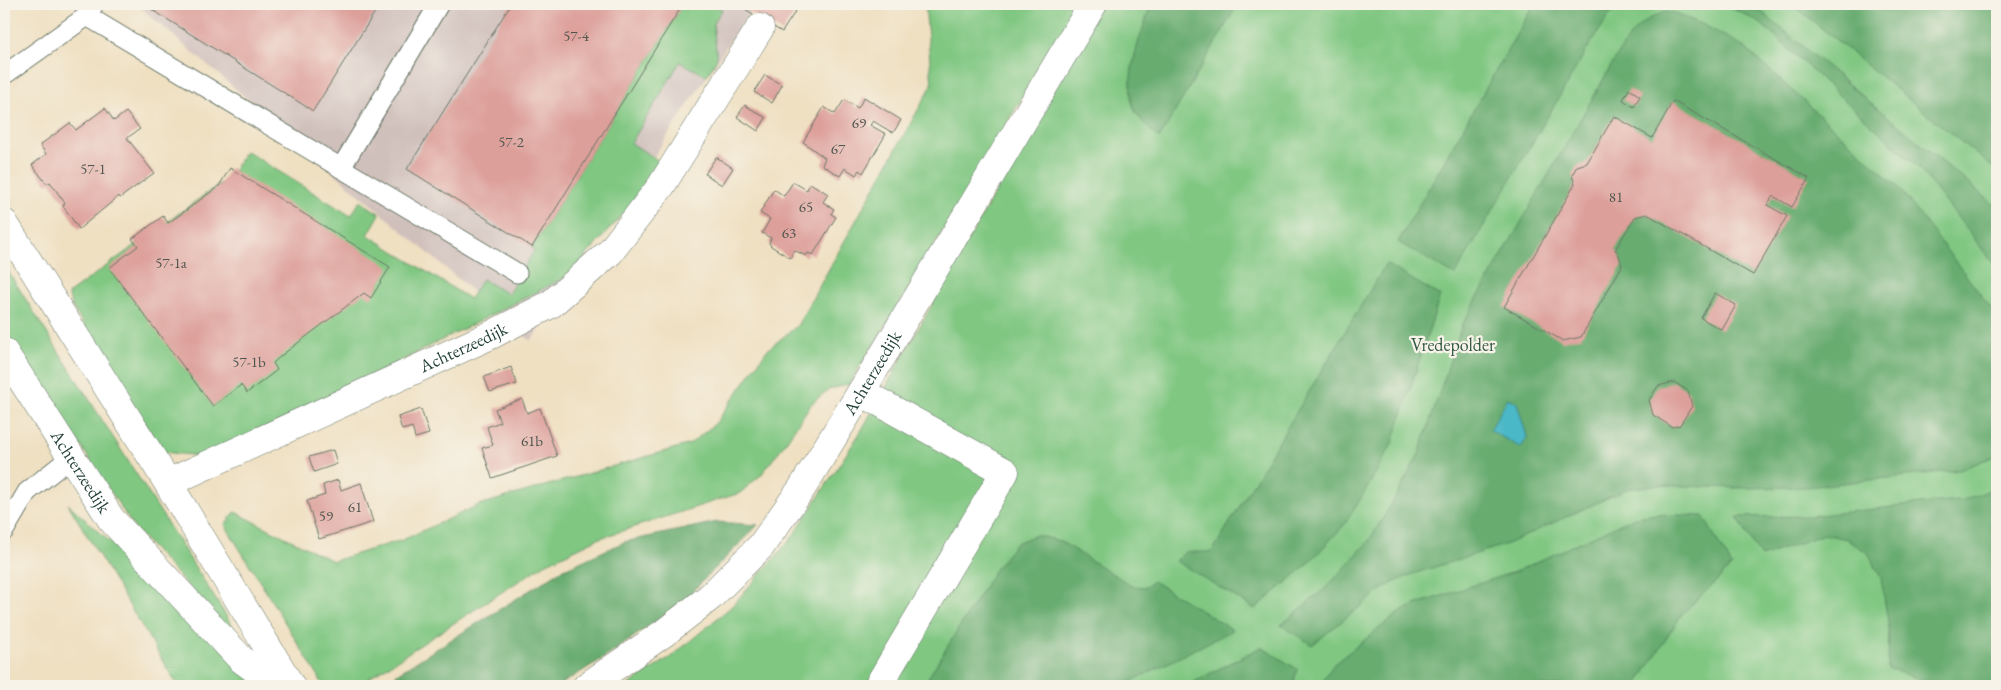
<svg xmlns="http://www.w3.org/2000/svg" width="2001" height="690" font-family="'EB Garamond',serif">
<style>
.industrial{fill:#d0c0bc}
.green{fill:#80c782;stroke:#50825b}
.forest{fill:#68ac70;stroke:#447452}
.water{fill:#4cb8c8;stroke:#367a7e}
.building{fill:#dd9f9a}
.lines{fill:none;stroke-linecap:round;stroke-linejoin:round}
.service-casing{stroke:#687666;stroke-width:21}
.minor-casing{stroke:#687666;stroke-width:29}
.service{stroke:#fff;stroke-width:19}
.minor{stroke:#fff;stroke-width:28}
.labels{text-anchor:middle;stroke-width:4.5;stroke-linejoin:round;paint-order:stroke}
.number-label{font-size:15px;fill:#4e564e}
.park-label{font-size:18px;fill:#325944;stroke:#f7f3e8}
.street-label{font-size:18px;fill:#1f3d34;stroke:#f7f3e8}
</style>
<rect width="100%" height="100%" fill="#f7f3e8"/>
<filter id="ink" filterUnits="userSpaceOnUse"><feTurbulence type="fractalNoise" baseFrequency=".02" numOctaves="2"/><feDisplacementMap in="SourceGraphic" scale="10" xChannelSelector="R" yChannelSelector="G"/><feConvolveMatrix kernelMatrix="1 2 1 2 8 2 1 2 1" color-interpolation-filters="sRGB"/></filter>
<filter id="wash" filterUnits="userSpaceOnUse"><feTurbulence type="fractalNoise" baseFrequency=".0096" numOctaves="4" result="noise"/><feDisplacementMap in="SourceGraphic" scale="20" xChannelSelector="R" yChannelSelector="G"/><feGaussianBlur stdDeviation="1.12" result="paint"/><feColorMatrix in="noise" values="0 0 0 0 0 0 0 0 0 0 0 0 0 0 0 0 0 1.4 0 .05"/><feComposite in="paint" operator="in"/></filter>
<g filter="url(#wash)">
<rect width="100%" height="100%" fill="#efe0c2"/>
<!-- industrial -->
<polygon class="industrial" points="136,4 755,4 531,341"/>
<!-- green -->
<g class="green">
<polygon points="683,4 714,4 722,10 713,23 717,58 707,76 680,62 631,143 662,163 662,170 568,276 211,457 163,452 73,308 68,294 229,177 246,151 351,216 360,201 380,214 368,235 470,299 482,279 508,294 534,251 532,247"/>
<polygon points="925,4 1078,4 908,289 849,384 828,390 811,404 783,446 761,475 740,493 597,539 545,564 357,686 324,686 225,525 235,512 333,561 402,540 479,505 690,444 716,423 767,350 797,326 932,85"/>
<polygon points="1101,4 1997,4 1997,686 627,686 672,656 732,606 791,539 860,433"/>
<polygon points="4,265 249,652 135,529 4,328"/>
<polygon points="68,504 139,568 262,686 178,686"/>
</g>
<!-- forest -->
<g class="forest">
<path d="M1151 4H1238L1159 139C1152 131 1142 122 1136 113 1120 84 1142 33 1151 4Z"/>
<polygon points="1534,4 1621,4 1610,14 1586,51 1455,275 1398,242"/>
<polygon points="1725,4 1756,4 1766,16 1997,207 1997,268 1920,169 1760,23"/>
<polygon points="1792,4 1997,4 1997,171"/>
<path d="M1665 12 1677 14 1706 26 1743 46 1841 135 1899 188 1997 316V455L1960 470 1807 487 1736 488 1655 485 1627 489 1507 544 1410 575 1385 587 1312 645 1281 625 1329 585 1368 542 1394 500 1419 454 1462 325 1611 66C1627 41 1634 22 1665 12Z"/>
<polygon points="1386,264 1440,296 1393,442 1369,485 1345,524 1308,564 1255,609 1176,561 1185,552 1212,552"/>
<path d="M1997 487V686C1955 686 1929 685 1888 668L1889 628 1881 578 1869 554 1847 539 1824 534 1761 557 1737 517 1809 516 1967 499Z"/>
<polygon points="1657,514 1703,516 1732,566 1682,614 1636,686 1323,686 1324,679 1334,664 1400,612 1420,603 1517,571 1635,517"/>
<polygon points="717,522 758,525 682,602 610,654 558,686 402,686 395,675 562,570 624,542"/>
<polygon points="1036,535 1060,541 1132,586 1146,587 1153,581 1233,630 1122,686 923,686 996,568 1016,543"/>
<polygon points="1261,647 1297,669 1293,686 1186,686"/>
</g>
<!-- water -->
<polygon class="water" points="1508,398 1517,403 1527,437 1521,448 1490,430"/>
<g id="blocks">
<!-- building -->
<g class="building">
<polygon points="143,4 380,4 313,111"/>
<polygon points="511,4 683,4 532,247 407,169"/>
<polygon points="737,4 800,4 782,32"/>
<polygon points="765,75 782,85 772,103 754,92"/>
<polygon points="1629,89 1640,96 1634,107 1623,100"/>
<polygon points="864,97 901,120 893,133 873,121 870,125 886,134 863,173 859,170 856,175 845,168 840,176 822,165 825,158 803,142 824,107 835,114 844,100 858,108"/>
<polygon points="1673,101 1809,178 1792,207 1773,196 1767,205 1787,216 1753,275 1647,214 1635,217 1615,250 1618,252 1622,266 1581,337 1563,341 1504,307 1575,184 1572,175 1577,166 1587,163 1614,116 1652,138"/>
<polygon points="745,105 766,118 758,131 737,117"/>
<polygon points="105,108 114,121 126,112 140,129 127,138 154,173 120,198 119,196 79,229 63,206 65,203 50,182 47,184 32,165 46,154 40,145 70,123 76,130"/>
<polygon points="716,157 733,168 722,185 705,174"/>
<polygon points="230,168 390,267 371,298 364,293 282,355 273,363 277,370 247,393 241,385 213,406 109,268 138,246 132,239 163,216 168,223 178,216 219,186"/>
<polygon points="793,182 807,190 810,183 828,194 823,202 834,209 831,214 836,217 813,255 808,253 806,256 794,250 790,258 771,246 769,243 771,238 762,233 770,219 760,213 774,189 784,196"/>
<polygon points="1715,293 1736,305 1722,330 1701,318"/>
<polygon points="511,367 517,384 490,392 484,377"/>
<polygon points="1674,382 1688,391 1692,406 1680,425 1672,427 1653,415 1649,400 1658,386"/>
<polygon points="522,399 527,413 540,408 557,456 492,478 482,448 493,445 487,427 500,422 495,409"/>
<polygon points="421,409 429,434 415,438 412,427 402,430 398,417"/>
<polygon points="333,450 337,464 314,472 309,457"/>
<polygon points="338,480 341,490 361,483 373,522 319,539 307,501 325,495 323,485"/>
</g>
</g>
</g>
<g filter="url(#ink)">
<use href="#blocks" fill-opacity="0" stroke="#687666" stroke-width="1"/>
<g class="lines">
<!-- service casing -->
<g class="service-casing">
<g id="service">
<polyline points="87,16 341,168 439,4"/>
<polyline points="4,75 87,16 94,4"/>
<polyline points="341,168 517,273"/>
<polyline points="4,531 27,492 70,458"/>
</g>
</g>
<!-- minor casing -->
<g class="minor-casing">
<g id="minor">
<polyline points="4,223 168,483 291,686"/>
<path id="s1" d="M4 352 111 519 241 659 278 686"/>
<polyline points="861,392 1005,472 878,686"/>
<path id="s2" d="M168 483 493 334 551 304 610 252 661 186 760 28"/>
<path id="s3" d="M587 686 664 633 710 597 761 546 802 488 861 392 1093 4"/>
</g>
</g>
<!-- service -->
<use href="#service" class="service"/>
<!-- minor -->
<use href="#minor" class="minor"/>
</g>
</g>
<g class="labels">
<!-- number labels -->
<g class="number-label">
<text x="576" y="41">57-4</text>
<text x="859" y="128">69</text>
<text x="511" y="147">57-2</text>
<text x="838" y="154">67</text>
<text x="93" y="174">57-1</text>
<text x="1616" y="202">81</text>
<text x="806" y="212">65</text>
<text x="789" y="238">63</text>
<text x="171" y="268">57-1a</text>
<text x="249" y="367">57-1b</text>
<text x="532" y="446">61b</text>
<text x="355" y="512">61</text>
<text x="326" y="521">59</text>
</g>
<!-- park labels -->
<g class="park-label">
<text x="1453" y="351">Vredepolder</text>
</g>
<!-- street labels -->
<g class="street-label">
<text dy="6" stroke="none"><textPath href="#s2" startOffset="325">Achterzeedijk</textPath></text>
<text dy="6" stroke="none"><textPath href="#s3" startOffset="430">Achterzeedijk</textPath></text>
<text dy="6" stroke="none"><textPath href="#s1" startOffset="142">Achterzeedijk</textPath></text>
</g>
</g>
<!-- margin -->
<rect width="2001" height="690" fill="none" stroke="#f7f3e8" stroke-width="20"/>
</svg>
